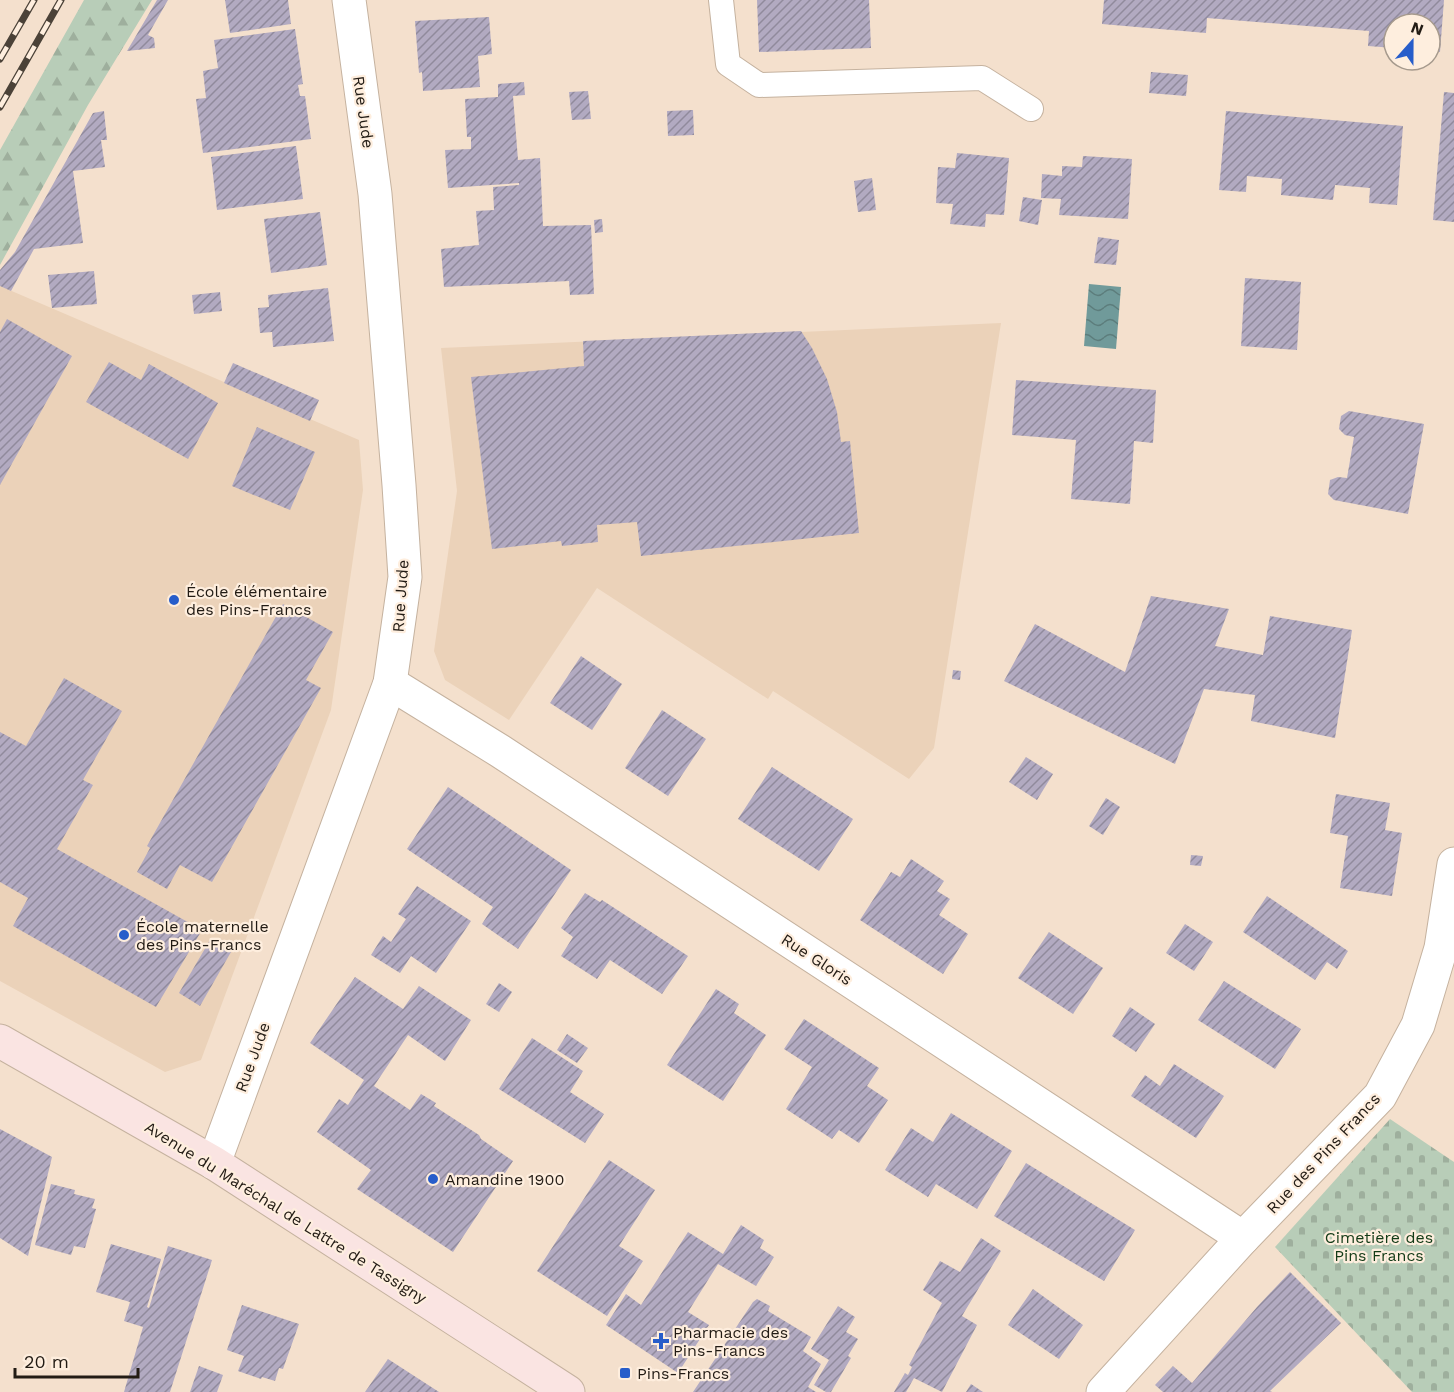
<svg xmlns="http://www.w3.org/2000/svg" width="1454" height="1392" font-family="'Work Sans',sans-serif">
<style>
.built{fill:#ebd2b9}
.forest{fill:url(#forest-firs)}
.cemetery{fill:url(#cemetery-stones)}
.water{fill:url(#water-waves)}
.building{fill:url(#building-hatch)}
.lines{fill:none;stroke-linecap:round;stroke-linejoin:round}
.lane-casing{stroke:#c5b29f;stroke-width:26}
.street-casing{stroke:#c5b29f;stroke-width:35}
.secondary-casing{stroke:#c5b29f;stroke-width:35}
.lane{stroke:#fff;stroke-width:24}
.street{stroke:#fff;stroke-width:33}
.secondary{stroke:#fae4e2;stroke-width:33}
.rail-casing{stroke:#4b4238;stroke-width:7}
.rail{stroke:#feeede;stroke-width:4.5;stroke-dasharray:14;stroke-linecap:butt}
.poi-dot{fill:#275dca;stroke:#feeede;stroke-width:2}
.labels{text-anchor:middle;stroke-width:4.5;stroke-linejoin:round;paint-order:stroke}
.street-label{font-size:16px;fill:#221b14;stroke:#feeede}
.poi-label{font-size:16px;fill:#221b14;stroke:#feeede;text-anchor:start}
.park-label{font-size:16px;fill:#133b17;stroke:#feeede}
</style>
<defs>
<pattern id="forest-firs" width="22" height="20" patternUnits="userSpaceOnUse" patternTransform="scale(1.5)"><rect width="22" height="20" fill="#b8cdb8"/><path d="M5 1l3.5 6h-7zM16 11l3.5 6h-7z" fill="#9eaf9d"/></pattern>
<pattern id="cemetery-stones" width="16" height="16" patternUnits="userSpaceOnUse" patternTransform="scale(1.5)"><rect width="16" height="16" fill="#b8cdb8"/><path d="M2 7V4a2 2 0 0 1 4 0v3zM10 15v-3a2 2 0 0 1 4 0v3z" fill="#9eaf9d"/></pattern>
<pattern id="water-waves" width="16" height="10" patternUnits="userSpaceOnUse" patternTransform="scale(1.5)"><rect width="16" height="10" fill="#709a9a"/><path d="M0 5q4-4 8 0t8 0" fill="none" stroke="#5c7d7c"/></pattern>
<pattern id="building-hatch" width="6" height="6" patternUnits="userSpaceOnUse" patternTransform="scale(1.5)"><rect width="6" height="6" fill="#b2aac1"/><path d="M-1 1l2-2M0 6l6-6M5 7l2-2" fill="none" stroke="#908a9c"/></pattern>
</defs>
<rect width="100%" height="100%" fill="#f4e0cd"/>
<!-- built -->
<g class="built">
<polygon points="0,286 359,440 363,490 331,710 201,1060 165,1072 0,981"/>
<polygon points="1001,323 934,748 909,779 773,691 768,699 597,588 509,720 445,680 434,651 457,491 441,348"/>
</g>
<!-- forest -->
<polygon class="forest" points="84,0 152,0 88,105 0,265 0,150"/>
<!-- cemetery -->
<polygon class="cemetery" points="1390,1119 1454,1162 1454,1392 1412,1392 1275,1247"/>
<!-- water -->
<polygon class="water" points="1089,284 1121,287 1116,349 1084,346"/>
<!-- building -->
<g class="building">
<polygon points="157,0 168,0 148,35 154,38 155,48 127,51"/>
<polygon points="225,0 288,0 291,24 230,33"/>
<polygon points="757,0 869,0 871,48 759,52"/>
<polygon points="1104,0 1444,0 1440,52 1430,51 1430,24 1394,24 1394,48 1368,46 1369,31 1207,18 1206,33 1102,24"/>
<polygon points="489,17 492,54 478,56 480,87 423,91 422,72 419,73 415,21"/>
<polygon points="295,29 303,84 298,85 300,96 305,96 311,139 203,153 196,99 206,98 203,71 218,68 214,40"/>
<polygon points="1151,72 1188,75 1186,96 1149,93"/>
<polygon points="524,82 525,95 513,96 518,160 540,158 543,226 591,225 594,294 570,295 569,281 444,287 441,249 479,245 476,211 494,210 493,187 519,185 519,183 448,188 445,150 471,149 471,137 467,137 465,99 498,97 498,84"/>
<polygon points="588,91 591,119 572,120 569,92"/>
<polygon points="1444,92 1454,93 1454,222 1433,220"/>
<polygon points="693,110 694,135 668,136 667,111"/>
<polygon points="104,111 107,140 101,140 105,167 73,171 83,243 34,249 11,291 0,286 0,270 15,252 93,113"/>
<polygon points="1226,111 1403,126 1397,205 1369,203 1370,188 1335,185 1333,200 1281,195 1282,179 1247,176 1246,192 1219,190"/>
<polygon points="296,146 303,199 217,210 211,157"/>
<polygon points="957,153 1009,158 1004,215 986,214 985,227 950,224 953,204 936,203 938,167 955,168"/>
<polygon points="1083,156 1132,159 1128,219 1059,215 1061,199 1041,198 1042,174 1062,176 1062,166 1082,167"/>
<polygon points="872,178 876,210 858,212 854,181"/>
<polygon points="1023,197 1042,200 1038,225 1019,221"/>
<polygon points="320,212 327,265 271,273 264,219"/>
<polygon points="602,219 603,232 595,233 594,220"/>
<polygon points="1098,237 1119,240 1116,265 1094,263"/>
<polygon points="94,271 97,304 52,308 48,275"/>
<polygon points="1245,278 1301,282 1297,350 1241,346"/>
<polygon points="328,288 334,341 273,347 272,332 260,333 258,308 269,307 268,295"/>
<polygon points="220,292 222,311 194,314 192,295"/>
<polygon points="7,319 72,356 0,485 0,332"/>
<polygon points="801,331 812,348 827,379 837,412 841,442 850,441 859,533 641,556 637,522 597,525 598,542 562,546 561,541 492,549 471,377 584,366 583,341"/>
<polygon points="109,362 141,380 149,364 218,403 188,459 86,402"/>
<polygon points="233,363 319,400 310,421 224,383"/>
<polygon points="1016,380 1156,390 1153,443 1134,441 1130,504 1071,499 1076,440 1012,435"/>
<polygon points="1349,411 1424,424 1408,514 1334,500 1328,494 1330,480 1338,477 1347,478 1354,437 1345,435 1339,429 1341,416"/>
<polygon points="257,427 315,452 290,510 232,486"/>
<polygon points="1151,596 1229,609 1215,646 1263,655 1270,616 1352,630 1335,738 1251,721 1255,695 1204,689 1175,764 1004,681 1035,624 1125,672"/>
<polygon points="283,604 333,632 306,680 321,688 212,882 180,865 167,889 137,872 150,848 147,846"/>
<polygon points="581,656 622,684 592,730 550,703"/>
<polygon points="953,670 961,671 960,680 952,679"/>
<polygon points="64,678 122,711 83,780 93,785 57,849 202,930 156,1007 13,926 28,898 0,882 0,732 26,746"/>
<polygon points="662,710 706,739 668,796 625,768"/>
<polygon points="1026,757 1053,774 1037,800 1009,782"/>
<polygon points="772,767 853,819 819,871 738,819"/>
<polygon points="448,787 571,870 518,949 482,924 493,907 407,849"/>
<polygon points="1336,794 1390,803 1385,830 1402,833 1392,896 1340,888 1348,836 1330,833"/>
<polygon points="1106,798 1120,807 1103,835 1089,826"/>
<polygon points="1191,855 1203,856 1201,866 1190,865"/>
<polygon points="911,859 944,881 937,891 950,899 939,915 968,934 943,974 860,920 891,872 900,877"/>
<polygon points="417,886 471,921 436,973 411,956 400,973 371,955 383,936 391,942 406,919 398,914"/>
<polygon points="585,893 600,902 602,900 688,956 662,994 610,960 597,979 561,956 573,937 561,928"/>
<polygon points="1267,896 1348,951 1337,969 1327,962 1315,980 1243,932"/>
<polygon points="1185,924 1213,942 1194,971 1166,953"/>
<polygon points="1049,932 1103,968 1073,1014 1018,978"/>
<polygon points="210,940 231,952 200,1006 179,993"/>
<polygon points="355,977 403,1009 419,986 471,1020 445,1061 408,1035 374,1086 410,1110 421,1094 436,1103 434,1106 479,1135 481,1139 513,1161 453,1252 357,1189 371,1170 317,1132 339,1099 348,1105 364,1080 310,1043"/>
<polygon points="1224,981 1301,1029 1275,1069 1198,1020"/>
<polygon points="499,983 512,992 499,1012 486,1004"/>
<polygon points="716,989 739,1004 734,1013 766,1035 723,1101 667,1065"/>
<polygon points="1130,1007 1155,1024 1136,1052 1112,1036"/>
<polygon points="804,1019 879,1068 867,1086 888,1100 859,1143 839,1130 832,1139 786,1109 812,1067 784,1049"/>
<polygon points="567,1034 588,1048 577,1063 557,1050"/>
<polygon points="532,1038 583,1071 570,1092 604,1114 585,1143 499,1089"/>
<polygon points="1174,1064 1224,1096 1196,1138 1131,1096 1145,1075 1160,1086"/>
<polygon points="951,1113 1012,1151 977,1209 936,1184 928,1197 885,1170 911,1128 933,1142"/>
<polygon points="0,1129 52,1157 28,1256 0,1238"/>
<polygon points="609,1160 655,1190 619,1246 643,1261 607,1316 537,1271"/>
<polygon points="1026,1163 1135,1230 1104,1281 994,1216"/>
<polygon points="51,1184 75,1190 74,1194 95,1199 92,1208 96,1209 85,1248 74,1246 71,1255 35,1245"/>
<polygon points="741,1225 764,1240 760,1248 774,1257 756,1286 718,1264 688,1312 709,1325 678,1373 606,1325 626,1294 641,1305 688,1232 723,1254"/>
<polygon points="981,1238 1001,1251 962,1316 977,1325 942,1392 914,1378 906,1392 894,1392 905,1373 908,1375 912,1367 909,1365 942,1303 923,1290 940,1261 960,1272"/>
<polygon points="111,1244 161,1259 147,1307 149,1308 168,1246 212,1260 170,1392 124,1392 143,1327 124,1321 130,1302 96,1292"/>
<polygon points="1290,1272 1341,1323 1270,1391 1272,1392 1163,1392 1155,1385 1173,1366 1192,1383 1257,1307"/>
<polygon points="1033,1289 1083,1325 1059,1359 1008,1325"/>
<polygon points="757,1299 770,1306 768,1311 811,1337 803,1351 821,1364 808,1387 816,1392 693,1392 753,1302"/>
<polygon points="242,1305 299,1324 283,1369 279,1368 275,1381 262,1377 261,1379 238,1371 244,1356 227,1350"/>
<polygon points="838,1306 855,1317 846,1332 858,1339 848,1356 851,1358 831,1392 826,1392 814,1385 829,1360 811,1349"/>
<polygon points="388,1359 439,1392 365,1392"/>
<polygon points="199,1366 223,1375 217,1392 190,1392"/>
<polygon points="971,1384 983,1392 966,1392"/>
</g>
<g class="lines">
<!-- lane casing -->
<g class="lane-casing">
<polyline id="lane" points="721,0 728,64 759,85 982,78 1031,109"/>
</g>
<!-- street casing -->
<g class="street-casing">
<g id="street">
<polyline points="390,683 500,751 1243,1238"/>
<polyline points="214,1163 390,683 405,577 399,485 375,194 349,0"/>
<polyline points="1103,1392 1243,1238 1380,1096 1418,1025 1441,948 1454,864"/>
</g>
</g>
<!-- secondary casing -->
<g class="secondary-casing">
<polyline id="secondary" points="0,1041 214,1163 568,1392"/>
</g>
<!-- lane -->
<use href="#lane" class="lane"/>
<!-- street -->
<use href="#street" class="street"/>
<!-- secondary -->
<use href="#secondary" class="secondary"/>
<!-- rail casing -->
<g class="rail-casing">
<g id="rail">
<polyline points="0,59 34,0"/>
<polyline points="0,107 61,0"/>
</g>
</g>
<!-- rail -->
<use href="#rail" class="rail"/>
</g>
<!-- markers -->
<g class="poi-dot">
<circle cx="174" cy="600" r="6"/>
<circle cx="124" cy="935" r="6"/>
<circle cx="433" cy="1179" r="6"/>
<path d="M658 1332h6v6h6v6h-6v6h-6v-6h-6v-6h6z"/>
<rect x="619" y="1367" width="12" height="12" rx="3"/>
</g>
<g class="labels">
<!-- street labels -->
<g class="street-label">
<text transform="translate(364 112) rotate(82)" y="6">Rue Jude</text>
<text transform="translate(400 596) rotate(-86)" y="6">Rue Jude</text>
<text transform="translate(817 959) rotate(33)" y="6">Rue Gloris</text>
<text transform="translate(252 1057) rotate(-70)" y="6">Rue Jude</text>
<text transform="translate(1323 1153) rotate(-47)" y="6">Rue des Pins Francs</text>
<text transform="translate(286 1212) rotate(32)" y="6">Avenue du Maréchal de Lattre de Tassigny</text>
</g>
<!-- poi labels -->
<g class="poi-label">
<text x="186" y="597">École élémentaire<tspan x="186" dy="18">des Pins-Francs</tspan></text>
<text x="136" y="932">École maternelle<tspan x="136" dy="18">des Pins-Francs</tspan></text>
<text x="445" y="1185">Amandine 1900</text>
<text x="673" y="1338">Pharmacie des<tspan x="673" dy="18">Pins-Francs</tspan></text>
<text x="637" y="1379">Pins-Francs</text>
</g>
<!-- park labels -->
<g class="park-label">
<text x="1379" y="1243">Cimetière des<tspan x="1379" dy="18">Pins Francs</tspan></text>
</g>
</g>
<!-- north arrow -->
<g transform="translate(1412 42) rotate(21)"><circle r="28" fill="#feeede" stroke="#a69a8d" stroke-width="1.5"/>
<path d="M0-4.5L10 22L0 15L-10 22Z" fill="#275dca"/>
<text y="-9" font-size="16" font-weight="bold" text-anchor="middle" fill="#221b14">N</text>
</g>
<!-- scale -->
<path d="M15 1368v9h123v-9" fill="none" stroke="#221b14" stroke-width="3"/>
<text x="24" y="1368" font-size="18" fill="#221b14" stroke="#feeede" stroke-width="4.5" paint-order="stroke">20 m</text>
</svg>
